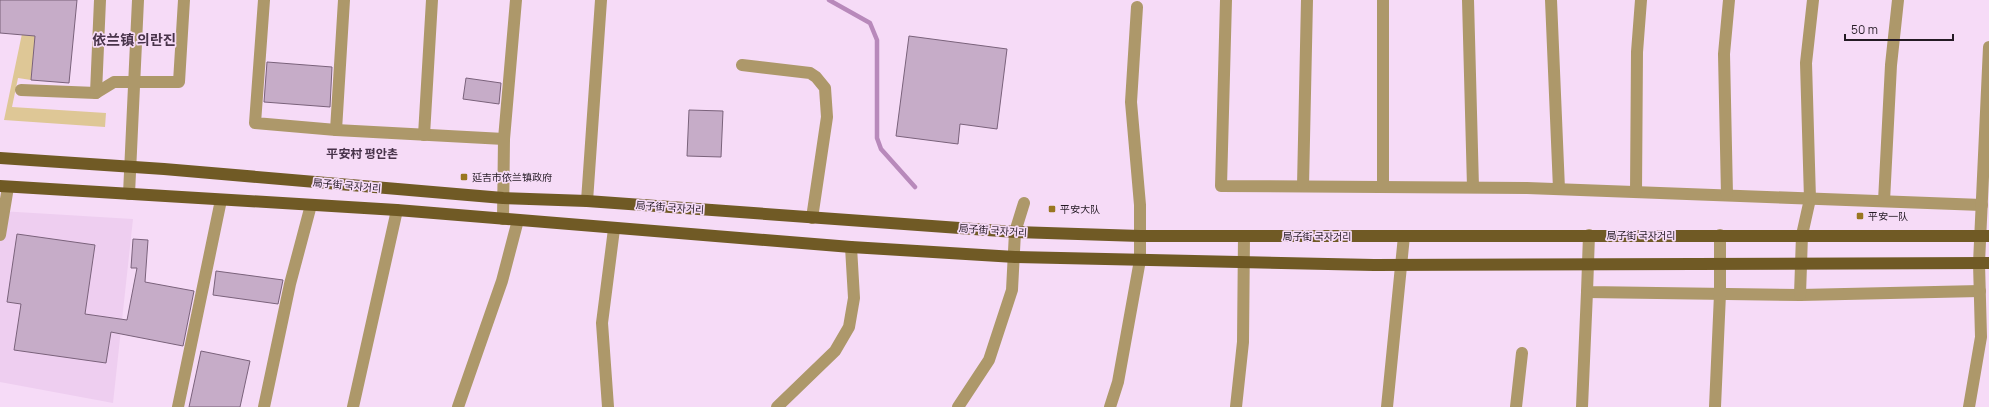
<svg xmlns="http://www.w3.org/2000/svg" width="1989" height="407" font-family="Manrope,'Noto Sans SC','Noto Sans KR',sans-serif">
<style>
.built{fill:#eecef0}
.green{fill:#dec796}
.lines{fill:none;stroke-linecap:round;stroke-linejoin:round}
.stream{stroke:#b889bb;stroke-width:4.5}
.building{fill:#c6acc8;stroke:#7a627b}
.minor{stroke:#ad986a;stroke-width:12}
.major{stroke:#705a25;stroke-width:12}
.poi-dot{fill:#997620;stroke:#f6dbf7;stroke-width:1.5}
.labels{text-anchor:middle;stroke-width:3.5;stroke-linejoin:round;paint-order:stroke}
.poi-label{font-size:10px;fill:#241a24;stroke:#f6dbf7;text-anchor:start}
.street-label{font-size:10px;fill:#241a24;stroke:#f6dbf7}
.quarter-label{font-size:12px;font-weight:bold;fill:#48334a;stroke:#f6dbf7}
.district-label{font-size:14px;font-weight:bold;fill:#48334a;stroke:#f6dbf7}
</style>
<rect width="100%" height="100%" fill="#f6dbf7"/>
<!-- built -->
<polygon class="built" points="0,211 133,219 113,403 0,382"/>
<!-- green -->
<polygon class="green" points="29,0 39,0 31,80 18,78 12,107 106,113 105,127 4,120"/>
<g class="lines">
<!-- stream -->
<polyline class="stream" points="829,0 870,23 877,40 877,138 881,149 915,187"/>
</g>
<!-- building -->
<g class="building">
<polygon points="0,0 77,0 69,83 31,80 35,36 0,33"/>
<polygon points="909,36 1007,49 997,129 960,124 958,144 896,136"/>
<polygon points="267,62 332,67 330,107 264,102"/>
<polygon points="466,78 501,83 499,104 463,99"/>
<polygon points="689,110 723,111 721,157 687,156"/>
<polygon points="17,234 95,245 85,314 127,320 137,268 131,268 133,239 148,240 145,282 194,291 183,346 111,332 106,363 14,350 21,304 7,302"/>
<polygon points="216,271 283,280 278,304 213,295"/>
<polygon points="201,351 250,361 240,407 189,407"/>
</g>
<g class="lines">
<!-- minor -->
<g class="minor">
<polyline points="264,0 255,123 336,130 504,139"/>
<polyline points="1226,0 1221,186 1527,188 1982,205"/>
<polyline points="1383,0 1383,187"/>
<polyline points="1468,0 1473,187"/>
<polyline points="1551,0 1559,189"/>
<polyline points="742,65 810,73 816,77 825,88 827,117 812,218"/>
<polyline points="21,90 96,93 114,82 179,82 184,0"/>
<polyline points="96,93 100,0"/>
<polyline points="336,130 344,0"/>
<polyline points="424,135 432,0"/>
<polyline points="1303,186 1307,0"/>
<polyline points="1636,192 1637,52 1641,0"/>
<polyline points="129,194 138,0"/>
<polyline points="1727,195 1724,54 1729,0"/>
<polyline points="587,201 601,0"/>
<polyline points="1884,201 1891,65 1898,0"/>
<polyline points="503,219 504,139 516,0"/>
<polyline points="0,235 8,187"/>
<polyline points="1589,235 1587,292 1800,295 1980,291"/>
<polyline points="1800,295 1802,235 1810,199 1806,63 1813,0"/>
<polyline points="178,407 221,200"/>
<polyline points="264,407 290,284 311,205"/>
<polyline points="353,407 397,210"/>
<polyline points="458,407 502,281 518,220"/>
<polyline points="608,407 602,323 614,229"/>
<polyline points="777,407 835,351 849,327 854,298 851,247"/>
<polyline points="958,407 989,360 1012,290 1015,232 1024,203"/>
<polyline points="1110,407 1118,382 1140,260 1140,205 1131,102 1137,7"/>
<polyline points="1236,407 1243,342 1244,236"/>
<polyline points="1387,407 1404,236"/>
<polyline points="1516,407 1522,353"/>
<polyline points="1582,407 1587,292"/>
<polyline points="1715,407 1720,294 1720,235"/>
<polyline points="1969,407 1981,337 1979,263 1989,47"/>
</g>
<!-- major -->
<g class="major">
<polyline points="0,158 164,169 503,198 587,201 1015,232 1140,236 1989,236"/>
<polyline points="0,186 397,210 851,247 1015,257 1374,265 1989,263"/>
</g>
</g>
<!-- markers -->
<g class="poi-dot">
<rect x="460" y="173" width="8" height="8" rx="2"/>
<rect x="1048" y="205" width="8" height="8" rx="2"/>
<rect x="1856" y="212" width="8" height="8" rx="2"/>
</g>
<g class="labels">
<!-- poi labels -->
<g class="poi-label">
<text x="472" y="181">延吉市依兰镇政府</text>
<text x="1060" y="213">平安大队</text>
<text x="1868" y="220">平安一队</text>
</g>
<!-- street labels -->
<g class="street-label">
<text transform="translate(347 185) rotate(5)" y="4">局子街 국자거리</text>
<text transform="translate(670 207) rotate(4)" y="4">局子街 국자거리</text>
<text transform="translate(993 230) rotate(4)" y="4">局子街 국자거리</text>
<text x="1641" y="239">局子街 국자거리</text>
<text x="1317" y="240">局子街 국자거리</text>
</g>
<!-- quarter labels -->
<g class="quarter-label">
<text x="362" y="158">平安村 평안촌</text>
</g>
<!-- district labels -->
<g class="district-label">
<text x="134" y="45">依兰镇 의란진</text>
</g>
</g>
<!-- scale -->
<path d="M1845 34v6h108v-6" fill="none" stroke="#241a24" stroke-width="2"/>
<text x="1851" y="34" font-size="12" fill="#241a24" stroke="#f6dbf7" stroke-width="3" paint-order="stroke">50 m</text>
</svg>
